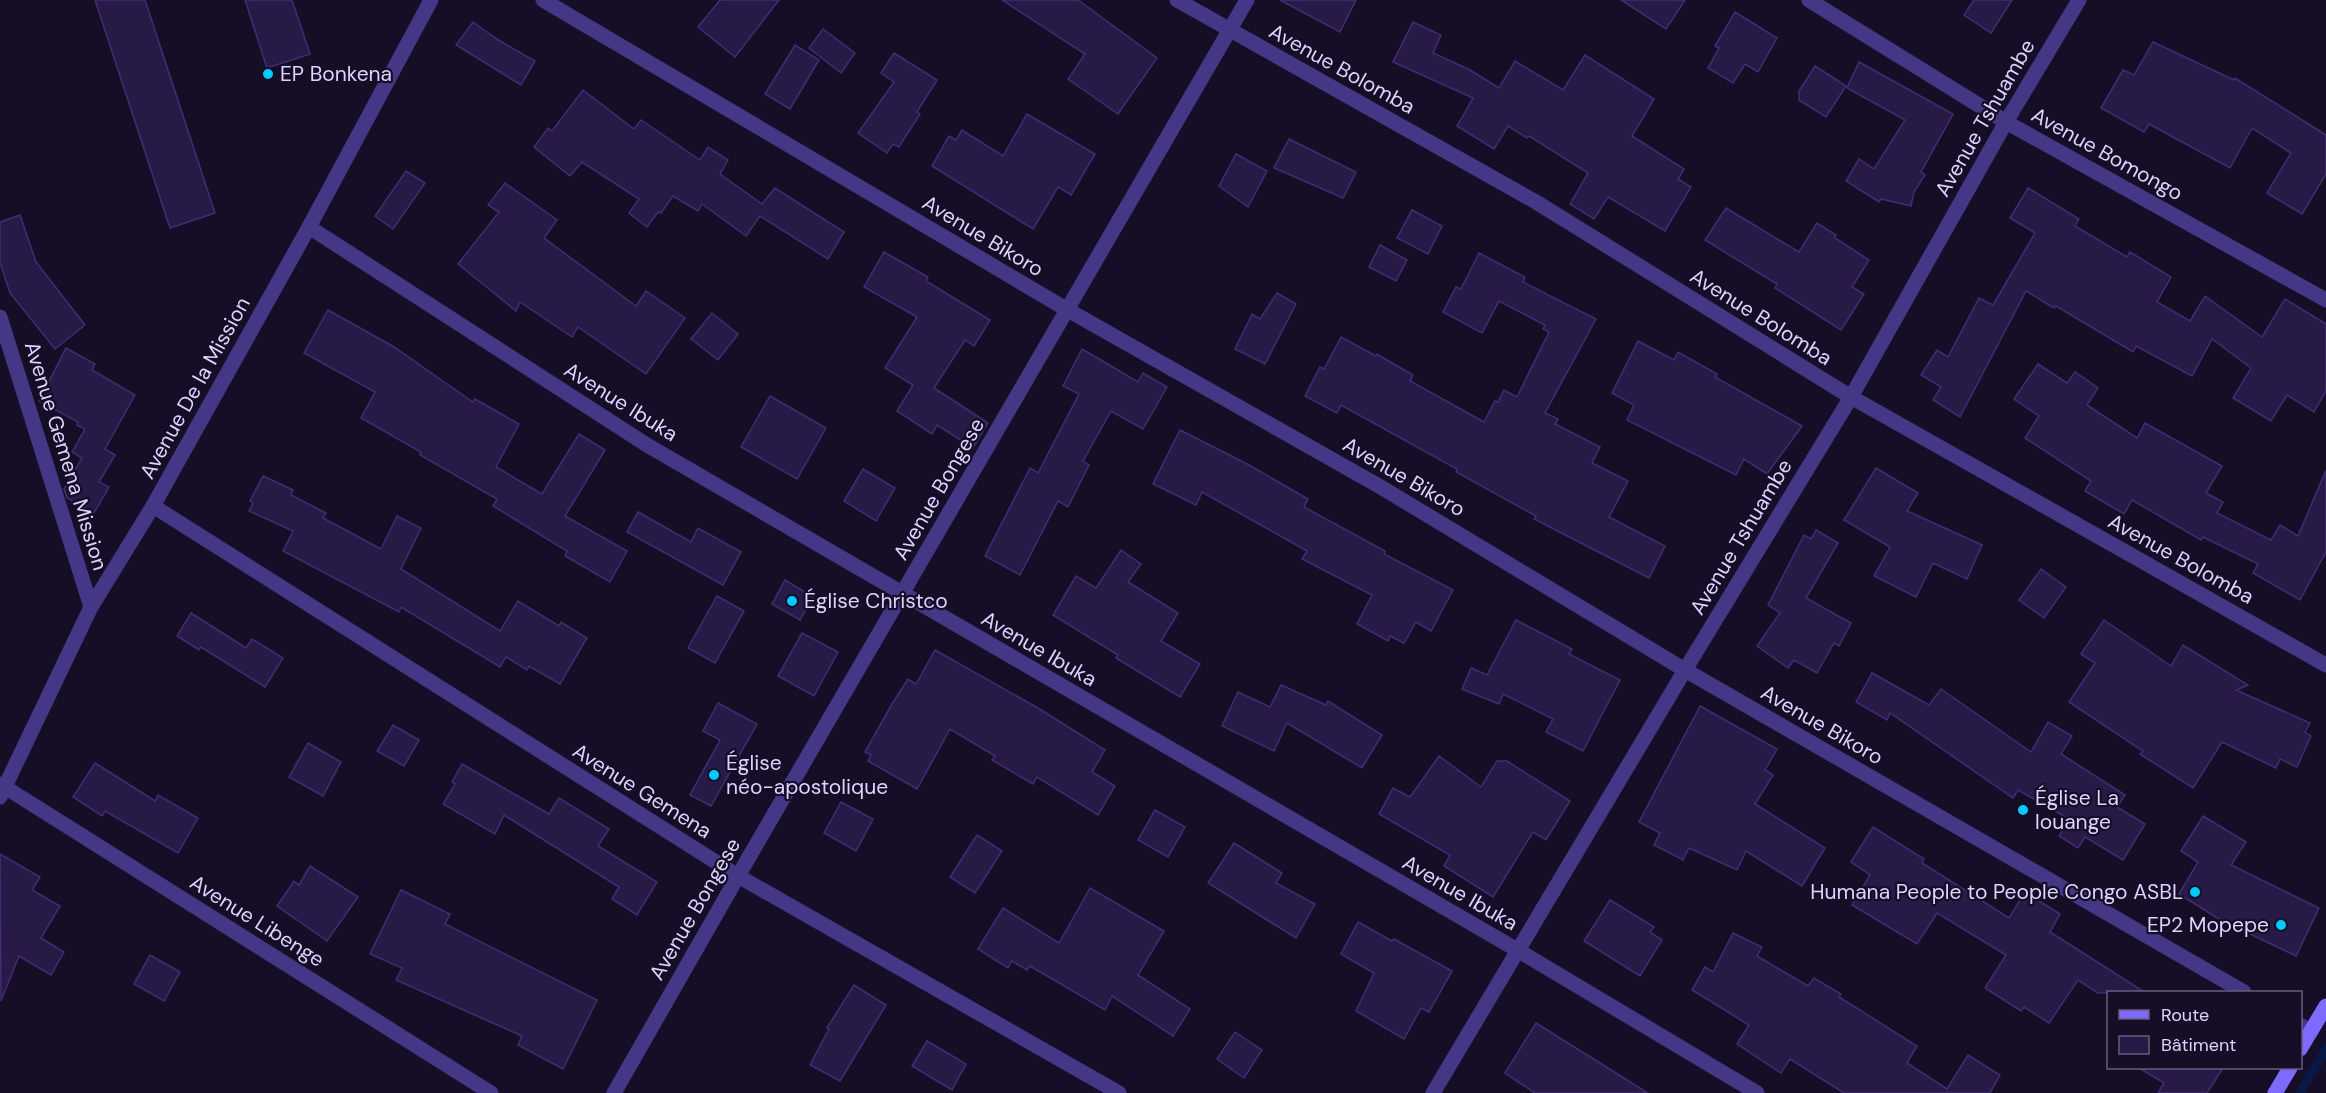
<svg xmlns="http://www.w3.org/2000/svg" width="2326" height="1093" font-family="'DM Sans',sans-serif">
<style>
.lines{fill:none;stroke-linecap:round;stroke-linejoin:round}
.stream{stroke:#091844;stroke-width:9}
.building{fill:#281a47;stroke:#422c73;stroke-width:1.5}
.street{stroke:#443886;stroke-width:15}
.secondary{stroke:#7e6aff;stroke-width:15}
.poi-dot{fill:#00c9fe;stroke:#150e26;stroke-width:2}
.labels{text-anchor:middle;stroke-width:4.5;stroke-linejoin:round;paint-order:stroke}
.street-label{font-size:21px;fill:#ddd3ff;stroke:#150e26}
.poi-label{font-size:21px;fill:#ddd3ff;stroke:#150e26;text-anchor:start}
</style>
<rect width="100%" height="100%" fill="#150e26"/>
<g class="lines">
<!-- stream -->
<polyline class="stream" points="2300,1093 2326,1048"/>
</g>
<!-- building -->
<g class="building">
<polygon points="95,0 145,0 215,213 170,228"/>
<polygon points="245,0 292,0 310,54 267,68"/>
<polygon points="720,0 779,0 735,57 698,27"/>
<polygon points="1002,0 1078,0 1157,58 1118,114 1068,79 1085,54"/>
<polygon points="1280,0 1356,0 1340,32"/>
<polygon points="1621,0 1685,0 1666,29"/>
<polygon points="1974,0 2012,0 1991,33 1964,15"/>
<polygon points="1735,12 1777,38 1758,72 1745,64 1733,83 1708,68 1719,48 1715,46"/>
<polygon points="473,22 500,41 535,61 521,85 456,45"/>
<polygon points="1413,22 1441,35 1433,53 1470,70 1499,88 1515,61 1563,90 1585,55 1654,99 1632,136 1684,169 1678,179 1691,187 1665,231 1608,197 1594,219 1570,204 1588,173 1529,136 1527,138 1508,126 1494,149 1457,126 1473,98 1393,62"/>
<polygon points="823,29 855,53 841,73 809,48"/>
<polygon points="2153,42 2234,80 2235,78 2326,135 2326,174 2302,214 2267,193 2291,153 2252,128 2230,168 2149,124 2144,132 2101,108 2123,70 2134,75"/>
<polygon points="795,45 819,60 790,109 765,94"/>
<polygon points="894,53 937,80 917,112 920,114 899,147 893,144 887,153 858,133 894,82 881,73"/>
<polygon points="1859,62 1953,114 1921,172 1925,175 1914,192 1911,206 1881,199 1879,202 1846,181 1859,159 1874,169 1905,120 1847,88"/>
<polygon points="1815,66 1846,86 1826,117 1799,100 1799,91"/>
<polygon points="583,90 634,129 641,120 700,160 708,147 728,160 720,174 762,204 775,188 844,232 828,259 760,216 746,236 702,204 698,211 673,196 661,213 658,212 647,227 629,213 639,199 582,162 570,176 534,147 548,128 552,131"/>
<polygon points="1027,114 1095,154 1071,195 1058,187 1033,229 932,166 949,136 956,140 962,130 1003,156"/>
<polygon points="1289,139 1356,172 1343,198 1274,168"/>
<polygon points="1236,154 1267,171 1248,207 1219,186"/>
<polygon points="406,171 425,183 393,229 375,216"/>
<polygon points="505,183 557,220 544,238 636,306 646,291 685,318 646,374 578,327 572,337 520,302 516,311 458,264 499,212 488,205"/>
<polygon points="2028,188 2079,219 2075,226 2127,257 2130,252 2171,277 2157,302 2190,321 2205,296 2262,337 2285,299 2326,324 2326,391 2314,412 2287,395 2271,421 2233,398 2251,368 2212,339 2192,376 2136,346 2133,352 2056,306 2054,308 2026,291 1960,417 1933,400 1941,387 1921,375 1937,350 1948,357 1979,298 1993,305 2035,233 2010,218"/>
<polygon points="1726,208 1799,252 1817,223 1836,235 1835,238 1869,260 1852,287 1864,294 1841,330 1775,288 1777,284 1705,240"/>
<polygon points="1412,210 1442,226 1428,254 1397,238"/>
<polygon points="20,215 36,262 85,325 55,349 10,293 0,263 0,222"/>
<polygon points="1380,245 1407,260 1396,281 1369,267"/>
<polygon points="884,252 928,277 926,281 990,320 974,346 965,340 934,388 988,423 973,448 937,425 932,434 897,411 913,385 885,368 917,317 864,287"/>
<polygon points="1479,253 1525,277 1523,282 1596,319 1545,413 1558,419 1555,424 1600,447 1592,463 1628,481 1609,517 1665,546 1649,578 1534,519 1536,516 1456,472 1457,469 1341,405 1337,413 1305,396 1320,367 1324,369 1341,337 1376,356 1377,354 1413,375 1410,381 1484,422 1495,401 1498,402 1504,390 1517,397 1549,332 1543,329 1545,325 1499,301 1482,333 1443,312 1456,287 1461,289"/>
<polygon points="1277,293 1296,304 1265,364 1235,349 1252,314 1260,319"/>
<polygon points="328,310 394,347 473,402 475,399 519,424 496,467 542,494 579,434 605,450 565,516 627,551 610,582 565,556 567,551 493,506 497,499 420,455 421,452 361,418 375,392 304,353"/>
<polygon points="712,313 738,334 718,360 691,339"/>
<polygon points="1638,341 1674,360 1678,352 1717,374 1715,377 1802,426 1767,474 1744,459 1736,475 1627,420 1634,405 1612,393"/>
<polygon points="66,348 95,364 92,370 135,395 105,449 115,455 99,482 109,487 94,513 67,498 64,489 82,458 72,452 85,429 77,425 78,422 39,401"/>
<polygon points="1082,349 1138,382 1143,373 1167,387 1143,429 1111,411 1083,461 1089,465 1068,507 1058,501 1020,575 985,556 1030,468 1038,473 1079,394 1063,386"/>
<polygon points="2038,364 2067,383 2075,372 2098,388 2087,405 2137,438 2145,423 2222,466 2206,493 2223,502 2217,513 2271,540 2280,525 2298,536 2326,470 2326,552 2300,600 2253,573 2258,564 2203,537 2201,540 2132,500 2124,514 2085,491 2091,481 2025,438 2039,416 2014,399"/>
<polygon points="770,396 826,428 797,479 741,447"/>
<polygon points="1180,430 1249,465 1308,499 1304,507 1385,551 1384,554 1453,590 1431,631 1416,622 1404,643 1390,636 1388,641 1357,624 1372,595 1302,559 1307,551 1202,492 1196,505 1153,484"/>
<polygon points="1876,468 1918,493 1907,511 1982,545 1967,579 1933,563 1916,597 1874,576 1890,547 1844,520"/>
<polygon points="863,469 895,488 876,521 844,501"/>
<polygon points="263,476 293,490 291,495 326,513 323,518 381,549 397,516 421,528 401,569 500,631 518,601 559,626 561,622 587,638 560,684 529,666 527,670 506,657 500,667 401,607 399,612 283,551 293,531 249,511 253,503 250,501"/>
<polygon points="638,512 691,542 698,528 741,552 723,585 627,532"/>
<polygon points="1816,530 1838,543 1806,598 1851,623 1839,646 1834,643 1817,673 1794,660 1788,668 1757,646 1780,613 1768,605 1804,535 1811,539"/>
<polygon points="1121,550 1141,564 1128,582 1178,613 1161,641 1200,664 1180,697 1116,658 1118,655 1053,615 1076,576 1096,588"/>
<polygon points="2041,569 2066,587 2044,618 2019,600"/>
<polygon points="785,580 813,597 800,620 772,604"/>
<polygon points="717,596 744,611 715,663 688,648"/>
<polygon points="191,613 246,648 252,639 283,658 265,687 201,647 199,650 177,636"/>
<polygon points="1516,620 1572,649 1569,654 1620,680 1583,751 1546,732 1553,719 1503,694 1499,704 1462,689 1471,668 1487,675"/>
<polygon points="2104,620 2171,666 2183,645 2248,685 2236,690 2310,723 2305,732 2311,736 2297,767 2280,759 2276,768 2222,742 2193,788 2140,754 2143,751 2069,702 2095,663 2081,654"/>
<polygon points="802,633 838,652 814,696 778,676"/>
<polygon points="935,650 1038,708 1105,750 1092,772 1115,786 1098,815 1037,777 1033,784 992,760 995,756 950,729 917,789 868,761 871,755 865,752 892,704 908,679 916,684"/>
<polygon points="1872,673 1929,705 1941,689 2031,752 2048,722 2072,736 2061,754 2125,795 2117,807 2145,824 2123,860 2085,837 2078,848 2059,836 2069,819 2018,790 2013,798 1890,713 1887,720 1856,702"/>
<polygon points="1281,685 1326,705 1328,701 1382,735 1362,768 1287,723 1274,751 1222,726 1238,692 1270,707"/>
<polygon points="718,703 757,724 711,806 690,795 720,740 703,731"/>
<polygon points="1700,706 1777,749 1765,770 1773,775 1755,804 1825,848 1802,886 1746,851 1737,870 1689,848 1683,860 1654,845 1660,833 1639,822"/>
<polygon points="393,725 419,740 404,766 377,751"/>
<polygon points="308,743 341,762 323,796 289,777"/>
<polygon points="1439,756 1481,787 1497,761 1507,761 1570,801 1546,840 1533,832 1493,897 1444,866 1450,855 1379,814 1393,788 1410,797"/>
<polygon points="95,763 155,801 158,795 198,818 178,853 105,811 102,816 73,797"/>
<polygon points="462,764 549,814 559,798 609,829 598,846 657,882 637,915 612,899 619,887 504,815 495,834 443,804 455,784 452,782"/>
<polygon points="841,802 873,819 856,851 824,833"/>
<polygon points="1155,810 1185,827 1168,857 1138,840"/>
<polygon points="2203,816 2246,842 2231,865 2319,908 2296,956 2219,919 2179,894 2198,862 2181,851"/>
<polygon points="1873,827 1924,859 1922,863 2009,918 2025,892 2060,914 2050,932 2146,993 2098,993 2078,980 2049,1023 2024,1007 2021,1011 1985,988 2006,955 1937,913 1917,944 1852,905 1870,875 1851,862"/>
<polygon points="977,835 1002,851 975,893 950,877"/>
<polygon points="1234,843 1282,873 1276,883 1315,904 1296,938 1208,883"/>
<polygon points="0,854 40,877 32,890 60,906 41,938 64,952 51,975 19,956 1,1001"/>
<polygon points="310,866 358,897 327,941 277,906 294,881 299,885"/>
<polygon points="1090,888 1164,931 1138,975 1190,1009 1173,1036 1112,996 1105,1010 1030,966 1027,970 1012,961 1008,968 978,949 1003,908 1059,943"/>
<polygon points="401,890 450,914 445,924 597,1000 563,1069 518,1045 522,1036 396,980 402,968 370,954"/>
<polygon points="1610,900 1654,927 1650,932 1662,940 1640,976 1584,941"/>
<polygon points="1358,922 1392,941 1394,939 1452,971 1429,1012 1421,1008 1404,1039 1356,1011 1374,973 1341,954"/>
<polygon points="1733,933 1762,947 1757,956 1808,986 1814,978 1841,994 1839,997 1917,1046 1907,1063 1947,1089 1968,1055 2000,1075 1990,1093 1844,1093 1790,1059 1781,1073 1737,1044 1749,1025 1692,990 1705,967 1713,972"/>
<polygon points="150,955 180,972 164,1001 134,984"/>
<polygon points="854,985 886,1005 840,1081 810,1065 829,1029 827,1028"/>
<polygon points="1536,1023 1648,1093 1535,1093 1505,1073"/>
<polygon points="1235,1032 1262,1050 1244,1078 1217,1059"/>
<polygon points="927,1041 966,1064 952,1090 912,1066"/>
<polygon points="2139,1068 2223,1068 2207,1093 2158,1093 2164,1083"/>
</g>
<g class="lines">
<!-- street -->
<g class="street">
<polyline points="543,0 1066,309 1379,486 1685,670 2244,992"/>
<polyline points="1177,0 1536,202 1851,397 2326,665"/>
<polyline points="1809,0 2006,122 2326,300"/>
<polyline points="309,227 647,445 1519,951 1757,1093"/>
<polyline points="0,317 91,607"/>
<polyline points="153,506 738,876 1119,1093"/>
<polyline points="0,784 491,1093"/>
<polyline points="0,797 91,607 153,506 309,227 431,0"/>
<polyline points="2300,1025 2311,1031"/>
<polyline points="614,1093 738,876 1247,0"/>
<polyline points="1433,1093 1685,670 1851,397 2006,122 2079,0"/>
</g>
<!-- secondary -->
<g class="secondary">
<polyline points="2300,1049 2326,1006"/>
<polyline points="2275,1093 2290,1068"/>
</g>
</g>
<!-- markers -->
<g class="poi-dot">
<circle cx="268" cy="74" r="6"/>
<circle cx="792" cy="601" r="6"/>
<circle cx="714" cy="775" r="6"/>
<circle cx="2023" cy="810" r="6"/>
<circle cx="2195" cy="892" r="6"/>
<circle cx="2281" cy="925" r="6"/>
</g>
<g class="labels">
<!-- street labels -->
<g class="street-label">
<text transform="translate(1342 69) rotate(29)" y="7">Avenue Bolomba</text>
<text transform="translate(1985 118) rotate(-60)" y="7">Avenue Tshuambe</text>
<text transform="translate(2107 154) rotate(29)" y="7">Avenue Bomongo</text>
<text transform="translate(983 236) rotate(31)" y="7">Avenue Bikoro</text>
<text transform="translate(1761 317) rotate(32)" y="7">Avenue Bolomba</text>
<text transform="translate(195 388) rotate(-61)" y="7">Avenue De la Mission</text>
<text transform="translate(621 402) rotate(32)" y="7">Avenue Ibuka</text>
<text transform="translate(66 456) rotate(73)" y="7">Avenue Gemena Mission</text>
<text transform="translate(1404 477) rotate(30)" y="7">Avenue Bikoro</text>
<text transform="translate(939 489) rotate(-60)" y="7">Avenue Bongese</text>
<text transform="translate(1741 537) rotate(-59)" y="7">Avenue Tshuambe</text>
<text transform="translate(2181 559) rotate(29)" y="7">Avenue Bolomba</text>
<text transform="translate(1039 649) rotate(30)" y="7">Avenue Ibuka</text>
<text transform="translate(1822 725) rotate(30)" y="7">Avenue Bikoro</text>
<text transform="translate(642 791) rotate(32)" y="7">Avenue Gemena</text>
<text transform="translate(1460 893) rotate(30)" y="7">Avenue Ibuka</text>
<text transform="translate(695 909) rotate(-60)" y="7">Avenue Bongese</text>
<text transform="translate(257 921) rotate(32)" y="7">Avenue Libenge</text>
</g>
<!-- poi labels -->
<g class="poi-label">
<text x="280" y="81">EP Bonkena</text>
<text x="804" y="608">Église Christco</text>
<text x="726" y="770">Église<tspan x="726" dy="24">néo-apostolique</tspan></text>
<text x="2035" y="805">Église La<tspan x="2035" dy="24">louange</tspan></text>
<text x="2183" y="899" text-anchor="end">Humana People to People Congo ASBL</text>
<text x="2269" y="932" text-anchor="end">EP2 Mopepe</text>
</g>
</g>
<!-- legend -->
<rect x="2107" y="991" width="195" height="78" fill="#150e26" stroke="#655d7d" stroke-width="1.5"/>
<rect x="2119" y="1010" width="30" height="9" fill="#7e6aff" stroke="#655d7d" stroke-width="1.5"/>
<text x="2161" y="1021" font-size="18" fill="#ddd3ff">Route</text>
<rect x="2119" y="1036" width="30" height="18" fill="#281a47" stroke="#655d7d" stroke-width="1.5"/>
<text x="2161" y="1051" font-size="18" fill="#ddd3ff">Bâtiment</text>
</svg>
